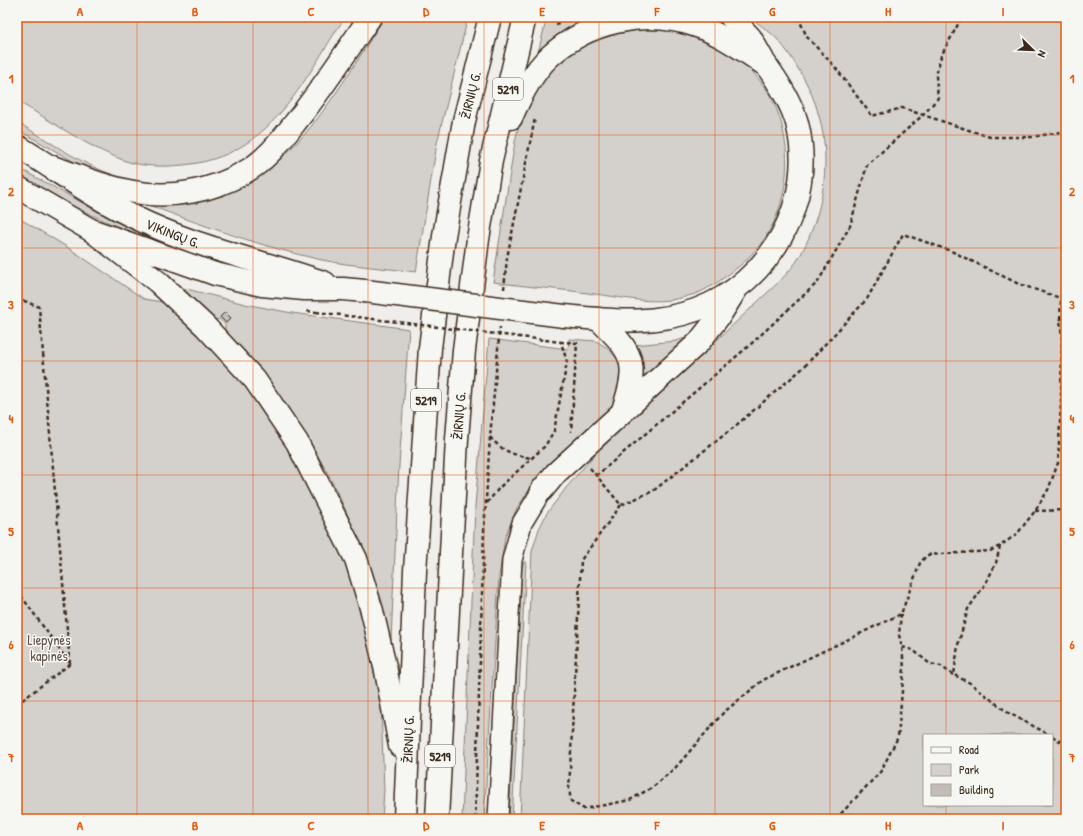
<svg xmlns="http://www.w3.org/2000/svg" width="1083" height="836" font-family="'Patrick Hand',sans-serif">
<style>
.green{fill:#d4d1cc;stroke:#887e75;fill-rule:evenodd}
.building{fill:#c2bdb7;stroke:#3b2a1e}
.lines{fill:none;stroke-linecap:round;stroke-linejoin:round}
.minor-casing{stroke:#3b2a1e;stroke-width:22}
.primary-casing{stroke:#3b2a1e;stroke-width:25}
.trunk-casing{stroke:#3b2a1e;stroke-width:25}
.path{stroke:#3b2a1e;stroke-width:2.5;stroke-dasharray:4 3;stroke-linecap:butt}
.minor{stroke:#f6f6f2;stroke-width:19}
.primary{stroke:#f6f6f2;stroke-width:22}
.trunk{stroke:#f6f6f2;stroke-width:22}
.primary-bridge-casing{stroke:#3b2a1e;stroke-width:25;stroke-linecap:butt}
.path-bridge{stroke:#3b2a1e;stroke-width:2.5;stroke-dasharray:4 3;stroke-linecap:butt}
.primary-bridge{stroke:#f6f6f2;stroke-width:22}
.grid{fill:none;stroke:#e8590c;stroke-width:1;stroke-opacity:0.55}
.labels{text-anchor:middle;stroke-width:3;stroke-linejoin:round;paint-order:stroke}
.shield{fill:#f6f6f2;stroke:#73675e;stroke-width:1}
.shield-label{font-size:13px;font-weight:bold;fill:#3b2a1e}
.street-label{font-size:14px;fill:#3b2a1e;stroke:#f6f6f2}
.park-label{font-size:14px;fill:#61544a;stroke:#f6f6f2}
.neatline{fill:none;stroke:#e8590c;stroke-width:1.5}
.grid-label{font-size:13px;text-anchor:middle;font-weight:bold;fill:#e8590c}
</style>
<rect width="100%" height="100%" fill="#efeeea"/>
<filter id="ink" filterUnits="userSpaceOnUse"><feTurbulence type="fractalNoise" baseFrequency=".025" numOctaves="2"/><feDisplacementMap in="SourceGraphic" scale="8" xChannelSelector="R" yChannelSelector="G"/><feConvolveMatrix kernelMatrix="1 2 1 2 8 2 1 2 1" color-interpolation-filters="sRGB"/></filter>
<g filter="url(#ink)">
<!-- green -->
<g class="green">
<path d="M17 17H345C302 82 271 157 183 165 164 167 141 167 123 160 87 147 50 120 17 101Z"/>
<path d="M385 17H468L437 143 416 272C385 268 352 266 322 260 262 247 205 226 148 205L257 177C312 141 349 72 385 17Z"/>
<polygon points="547,17 593,17 558,36 538,53"/>
<path d="M750 17H1066V819H520L532 551 539 529 547 513 566 488 596 453 781 280C788 272 795 265 800 256 832 197 835 128 799 70 792 58 783 44 772 34 765 28 757 23 750 17ZM924 735H1052V805H924Z"/>
<path d="M660 28C695 35 717 42 745 64 754 72 761 82 768 92 797 140 792 212 753 253 745 262 735 270 725 277 714 285 701 293 688 296 657 306 627 298 595 294 562 289 527 287 493 282 498 250 503 218 508 186 513 156 517 111 535 87 565 46 612 30 660 28Z"/>
<path d="M17 122C56 145 99 178 146 182L145 185 90 171 17 129Z"/>
<path d="M17 167 99 212 154 237 153 241C106 223 61 201 17 177Z"/>
<polygon points="17,217 67,247 144,299 162,302 203,340 244,385 280,434 343,553 363,623 381,705 384,791 382,819 17,819"/>
<path d="M179 287 245 304 292 313 409 329 399 465 391 640C361 525 309 417 225 331V324L219 319 215 320Z"/>
<path d="M692 336 643 382C645 367 641 357 634 345L676 341Z"/>
<polygon points="489,339 568,349 569,339 596,341 609,349 621,364 623,376 613,406 557,457 535,481 516,510 505,537 499,576 484,819 462,819 475,507"/>
<polygon points="524,562 526,562 512,819 509,819 522,567"/>
</g>
<!-- building -->
<polygon class="building" points="225,312 231,318 226,323 220,317"/>
<g class="lines">
<!-- minor casing -->
<g class="minor-casing">
<polyline id="minor" points="498,819 512,560 522,523 542,490"/>
</g>
<!-- primary casing -->
<g class="primary-casing">
<g id="primary">
<path id="s1" d="M17 146C56 169 93 198 134 217 195 247 262 261 325 283"/>
<polyline points="17,187 91,230 215,274 262,285 304,289 343,289 365,291"/>
<path d="M564 316C611 320 650 326 696 310 770 283 817 201 797 123 791 102 779 83 766 65"/>
<path d="M598 319C634 353 639 363 623 410"/>
<polyline points="542,490 556,473 699,342 720,315 735,291"/>
</g>
</g>
<!-- trunk casing -->
<g class="trunk-casing">
<g id="trunk">
<polyline points="731,17 750,37 763,60"/>
<path d="M511 118C520 97 532 73 549 57 588 21 645 9 694 25 720 33 743 50 766 65"/>
<path d="M50 166C78 176 105 187 134 192 171 199 213 191 245 172 267 160 283 138 298 119 324 86 347 51 370 17"/>
<polyline points="91,230 158,282 205,326 255,380 297,442 356,559 372,611 386,671 400,746"/>
<path id="s2" d="M405 819 415 571 430 348 444 236 464 121 490 17"/>
<path id="s3" d="M437 819 457 439 464 350 478 239 491 161 525 17"/>
</g>
</g>
<!-- path -->
<g class="path">
<polyline points="798,17 807,37 835,67 872,116 902,108 990,137 1032,137 1066,131"/>
<polyline points="557,26 559,17"/>
<polyline points="504,289 507,258 535,118"/>
<polyline points="17,298 39,307 70,664"/>
<polyline points="17,305 24,301"/>
<polyline points="307,311 316,312"/>
<polyline points="1060,320 1066,314"/>
<path d="M490 437C502 451 513 455 531 458"/>
<polyline points="590,468 621,505 653,491 733,428 803,368 867,299 903,234 951,251 1019,284 1066,300"/>
<polyline points="596,476 751,344 818,282 850,226 867,165 923,115 938,98 936,76 941,56 962,17"/>
<polyline points="487,503 500,487 545,446 554,431 567,362 561,342 577,343 571,432"/>
<polyline points="621,505 581,560 569,789 571,801 584,809 630,800 653,787 676,767 723,713 763,680 901,614 920,563 927,555 990,551 1000,546 1017,534 1035,511 1048,490 1058,463 1061,402 1062,336 1060,320 1064,238 1066,155"/>
<polyline points="1035,511 1066,510"/>
<polyline points="1000,546 996,563 986,583 968,609 958,645 954,675 970,683 1007,712 1050,735"/>
<polyline points="17,590 70,664 17,704"/>
<polyline points="902,647 913,650 930,664 941,666 953,675"/>
<polyline points="1052,736 1066,745"/>
<polyline points="475,819 484,532 490,437 500,327"/>
<polyline points="836,819 881,771 898,737 904,668 902,647 899,635 901,614"/>
</g>
<!-- minor -->
<use href="#minor" class="minor"/>
<!-- primary -->
<use href="#primary" class="primary"/>
<!-- trunk -->
<use href="#trunk" class="trunk"/>
<!-- primary-bridge casing -->
<g class="primary-bridge-casing">
<polyline id="primary-bridge" points="365,291 564,316"/>
</g>
<!-- path-bridge -->
<polyline class="path-bridge" points="316,312 561,342"/>
<!-- primary-bridge -->
<use href="#primary-bridge" class="primary-bridge"/>
</g>
</g>
<!-- grid -->
<path class="grid" d="M137 17V819M253 17V819M368 17V819M484 17V819M599 17V819M715 17V819M830 17V819M946 17V735M17 135H1066M17 248H1066M17 361H1066M17 475H1066M17 588H1066M17 701H1066M946 805V819"/>
<g class="labels">
<!-- shield labels -->
<g class="shield">
<rect x="493" y="78" width="30" height="22" rx="3"/>
<rect x="411" y="389" width="30" height="22" rx="3"/>
<rect x="425" y="745" width="30" height="22" rx="3"/>
</g>
<g class="shield-label">
<text x="508" y="94">5219</text>
<text x="426" y="405">5219</text>
<text x="440" y="761">5219</text>
</g>
<!-- street labels -->
<g class="street-label">
<text dy="5" stroke="none"><textPath href="#s2" startOffset="728">ŽIRNIŲ G.</textPath></text>
<text dy="5" stroke="none"><textPath href="#s1" startOffset="179">VIKINGŲ G.</textPath></text>
<text dy="5" stroke="none"><textPath href="#s3" startOffset="404">ŽIRNIŲ G.</textPath></text>
<text dy="5" stroke="none"><textPath href="#s2" startOffset="80">ŽIRNIŲ G.</textPath></text>
</g>
<!-- park labels -->
<g class="park-label">
<text x="49" y="645">Liepynės<tspan x="49" dy="16">kapinės</tspan></text>
</g>
</g>
<!-- margin -->
<rect width="1083" height="836" fill="none" stroke="#f6f6f2" stroke-width="44"/>
<!-- legend -->
<rect x="923" y="734" width="130" height="72" fill="#f6f6f2" stroke="#aba49d"/>
<rect x="931" y="747" width="20" height="6" fill="#f6f6f2" stroke="#aba49d"/>
<text x="959" y="754" font-size="12" fill="#3b2a1e">Road</text>
<rect x="931" y="764" width="20" height="12" fill="#d4d1cc" stroke="#aba49d"/>
<text x="959" y="774" font-size="12" fill="#3b2a1e">Park</text>
<rect x="931" y="784" width="20" height="12" fill="#c2bdb7" stroke="#aba49d"/>
<text x="959" y="794" font-size="12" fill="#3b2a1e">Building</text>
<!-- north arrow -->
<g transform="translate(1033 50) rotate(113)" stroke="#f6f6f2" stroke-width="3" paint-order="stroke">
<path d="M0-3L7 15L0 10L-7 15Z" fill="#3b2a1e"/>
<text y="-6" font-size="11" font-weight="bold" text-anchor="middle" fill="#3b2a1e">N</text>
</g>
<rect x="22" y="22" width="1039" height="792" class="neatline"/>
<g class="grid-label">
<text x="80" y="16">A</text>
<text x="195" y="16">B</text>
<text x="311" y="16">C</text>
<text x="426" y="16">D</text>
<text x="542" y="16">E</text>
<text x="657" y="16">F</text>
<text x="772" y="16">G</text>
<text x="888" y="16">H</text>
<text x="1003" y="16">I</text>
<text x="11" y="83">1</text>
<text x="1072" y="83">1</text>
<text x="11" y="196">2</text>
<text x="1072" y="196">2</text>
<text x="11" y="309">3</text>
<text x="1072" y="309">3</text>
<text x="11" y="423">4</text>
<text x="1072" y="423">4</text>
<text x="11" y="536">5</text>
<text x="1072" y="536">5</text>
<text x="11" y="649">6</text>
<text x="1072" y="649">6</text>
<text x="11" y="762">7</text>
<text x="1072" y="762">7</text>
<text x="80" y="830">A</text>
<text x="195" y="830">B</text>
<text x="311" y="830">C</text>
<text x="426" y="830">D</text>
<text x="542" y="830">E</text>
<text x="657" y="830">F</text>
<text x="772" y="830">G</text>
<text x="888" y="830">H</text>
<text x="1003" y="830">I</text>
</g>
</svg>
